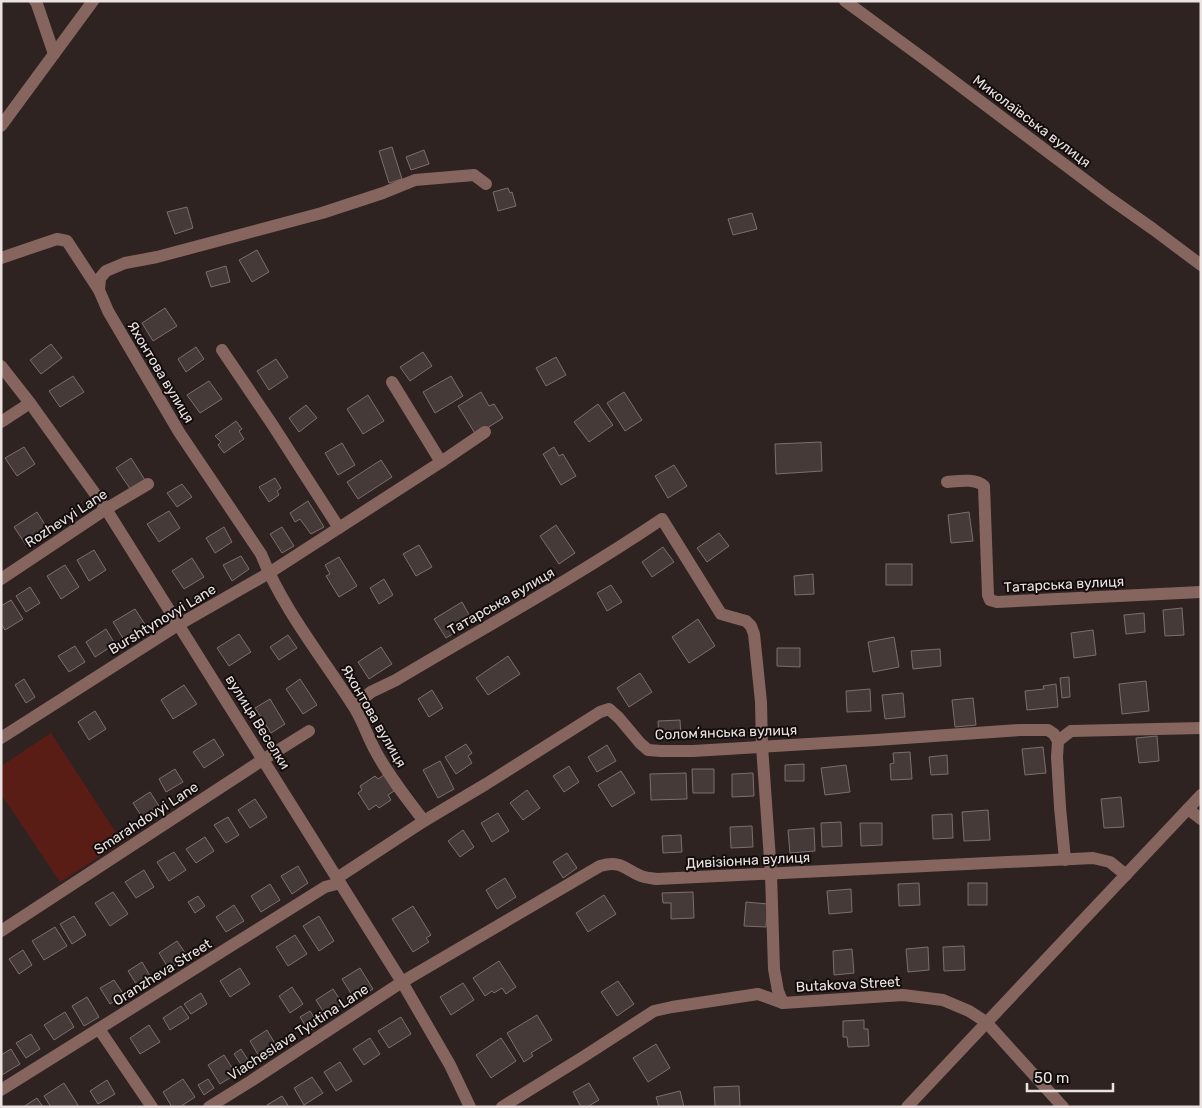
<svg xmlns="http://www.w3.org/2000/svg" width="1202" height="1108" font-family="Rubik,sans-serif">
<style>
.green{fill:#591d16}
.building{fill:#463a38;stroke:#7c6e6c}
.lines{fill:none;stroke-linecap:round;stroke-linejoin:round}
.minor{stroke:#87655f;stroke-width:12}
.labels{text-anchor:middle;stroke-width:4;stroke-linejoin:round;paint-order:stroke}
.street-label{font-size:14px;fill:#ebe3e2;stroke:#120d0c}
</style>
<rect width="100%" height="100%" fill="#2e2321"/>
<!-- green -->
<polygon class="green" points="51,733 122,842 60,882 1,794 1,766"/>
<!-- building -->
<g class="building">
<polygon points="392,147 402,179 389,183 379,151"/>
<polygon points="424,150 429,164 411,170 406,157"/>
<polygon points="508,188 510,193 512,192 516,206 498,211 493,192"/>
<polygon points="187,207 193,228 175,234 167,212"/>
<polygon points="752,213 757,229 733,235 728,219"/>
<polygon points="257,250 269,272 252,282 239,260"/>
<polygon points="226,266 230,282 211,287 206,272"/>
<polygon points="165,308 177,326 153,341 142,323"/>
<polygon points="51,344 62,358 41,374 30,360"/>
<polygon points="196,347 204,359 186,372 178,359"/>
<polygon points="423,352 432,366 410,381 400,367"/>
<polygon points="556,357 566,375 546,386 536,368"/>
<polygon points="276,359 288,377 269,390 257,371"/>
<polygon points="73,376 84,392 60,407 49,391"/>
<polygon points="451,376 463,396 435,413 423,392"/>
<polygon points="209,381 222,399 200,413 187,395"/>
<polygon points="481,392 489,406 494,404 503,418 476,435 458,406"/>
<polygon points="624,392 642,420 625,431 607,403"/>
<polygon points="368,395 384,421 363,434 347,409"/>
<polygon points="598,404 613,425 589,442 574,422"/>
<polygon points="306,405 317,418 299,432 289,418"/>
<polygon points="236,421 242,429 239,431 244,439 224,453 218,445 221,442 215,436"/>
<polygon points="821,442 822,471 776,474 775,444"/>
<polygon points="342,443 355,465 338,475 325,453"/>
<polygon points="24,447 35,464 17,476 5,458"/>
<polygon points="554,447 559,456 563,454 576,476 561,485 543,454"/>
<polygon points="131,458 145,480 131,490 116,468"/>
<polygon points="381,460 392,477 358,499 347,482"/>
<polygon points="674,465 687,486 668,498 655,476"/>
<polygon points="275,478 281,488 277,491 279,495 269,502 259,487"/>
<polygon points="182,484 192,497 177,507 167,493"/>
<polygon points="308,501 324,527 311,534 300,519 295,522 290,513"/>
<polygon points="169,511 180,528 159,542 147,524"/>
<polygon points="37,512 49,531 26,545 14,527"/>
<polygon points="969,512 973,541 951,543 948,515"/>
<polygon points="556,525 575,553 559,564 540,536"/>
<polygon points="224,527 232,542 215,553 206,538"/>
<polygon points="282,527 294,546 282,553 270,534"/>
<polygon points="719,533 729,546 707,562 697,548"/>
<polygon points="419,545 432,567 416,576 403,554"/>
<polygon points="663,547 674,562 652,577 642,562"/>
<polygon points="94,550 106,570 89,581 77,560"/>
<polygon points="241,556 249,569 232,581 223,565"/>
<polygon points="339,557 357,586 339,597 326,576 330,574 325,565"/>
<polygon points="192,558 204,577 184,589 172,571"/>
<rect x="886" y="564" width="26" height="21"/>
<polygon points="65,565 79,587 61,599 47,576"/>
<polygon points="813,574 814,594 795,595 794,576"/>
<polygon points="384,579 393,595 379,604 370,588"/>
<polygon points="611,585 622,602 607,611 597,593"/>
<polygon points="30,587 40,603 26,612 16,596"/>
<polygon points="11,600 23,619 5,630 1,624 1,606"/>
<polygon points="462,602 473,622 446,638 434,619"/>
<polygon points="1182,608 1184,635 1165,636 1163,610"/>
<polygon points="135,609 146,626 124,640 113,622"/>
<polygon points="1144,613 1145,632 1126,634 1124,615"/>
<polygon points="698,619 715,646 689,663 672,637"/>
<polygon points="106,629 115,644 95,657 86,642"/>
<polygon points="1093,630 1096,655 1074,658 1071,633"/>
<polygon points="239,634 251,652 229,666 217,648"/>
<polygon points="288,635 297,648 279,660 270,647"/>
<polygon points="894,637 899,667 873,672 868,642"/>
<polygon points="75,646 85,662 69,672 58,656"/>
<polygon points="381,647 392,664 369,679 358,662"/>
<polygon points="777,648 800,648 800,667 777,666"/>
<polygon points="940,649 941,666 913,669 911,651"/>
<polygon points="508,656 520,674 488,695 476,678"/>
<polygon points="640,673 652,692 629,707 617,688"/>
<polygon points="1069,677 1070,697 1062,698 1060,678"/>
<polygon points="24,679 35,697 26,703 15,685"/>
<polygon points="300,679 317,705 303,714 286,689"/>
<polygon points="1146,681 1149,711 1122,714 1119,684"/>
<polygon points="1056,684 1058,707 1027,710 1025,691 1044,689 1043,686"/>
<polygon points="184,685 197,704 173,719 161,700"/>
<polygon points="870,689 871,711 847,712 846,691"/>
<polygon points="432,690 443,708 429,717 418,699"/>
<polygon points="903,693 905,717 885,719 882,695"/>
<polygon points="973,698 976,725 955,727 952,700"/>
<polygon points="270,699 285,724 271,733 255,708"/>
<polygon points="95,711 106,729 89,740 78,722"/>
<polygon points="680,720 681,738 659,740 658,721"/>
<polygon points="1157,736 1159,761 1139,763 1136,738"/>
<polygon points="214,739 224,755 204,768 193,752"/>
<polygon points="466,744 472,753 468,756 472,763 456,774 445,757"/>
<polygon points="607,745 616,761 597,772 588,757"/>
<polygon points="1043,747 1046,773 1025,775 1022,749"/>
<polygon points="910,752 912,779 891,780 890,764 894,763 893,753"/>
<polygon points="947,755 948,774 931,775 929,757"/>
<polygon points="440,761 454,789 438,798 423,770"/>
<polygon points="804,764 804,781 785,781 785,765"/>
<polygon points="846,765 850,792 825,795 821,768"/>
<polygon points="569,766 579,782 564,792 553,776"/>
<polygon points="175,769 183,782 166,792 159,779"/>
<polygon points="692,769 714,769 714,793 693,793"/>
<polygon points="621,771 635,793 612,807 598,785"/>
<polygon points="686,773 687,799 651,800 650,774"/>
<polygon points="753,773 754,796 732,797 732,774"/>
<polygon points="384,775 394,791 388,795 391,800 379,808 376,805 369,810 358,793 362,790 360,786 375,776 378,779"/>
<polygon points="527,790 540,808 523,820 510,803"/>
<polygon points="150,792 159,806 142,817 133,803"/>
<polygon points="1121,797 1124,827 1104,828 1101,799"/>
<polygon points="255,799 267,817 250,828 238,810"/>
<polygon points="988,810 990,840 964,841 962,812"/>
<polygon points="498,813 509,831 492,842 481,823"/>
<polygon points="952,814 953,838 933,839 932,815"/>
<polygon points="228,817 239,835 226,843 214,825"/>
<polygon points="841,822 842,846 822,847 821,823"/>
<polygon points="860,823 882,823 882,845 861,846"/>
<polygon points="752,826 753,847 731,848 730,827"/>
<polygon points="814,828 815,851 790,853 788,830"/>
<polygon points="463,830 474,847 460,857 448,841"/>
<polygon points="681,835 682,852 663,853 662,836"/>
<polygon points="205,837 214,851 196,863 186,849"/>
<polygon points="174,852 186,870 169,881 157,862"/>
<polygon points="567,853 577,868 563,878 553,862"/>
<polygon points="298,866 308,883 292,894 281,876"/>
<polygon points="144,870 154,887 136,898 125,882"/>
<polygon points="505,878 516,897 497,909 486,890"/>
<polygon points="919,883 920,905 899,906 898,884"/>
<rect x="968" y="883" width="19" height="22"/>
<polygon points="270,884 280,900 261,912 251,896"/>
<polygon points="851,889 852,912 829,914 827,891"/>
<polygon points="113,892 128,914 110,926 95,903"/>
<polygon points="693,892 694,918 671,919 671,903 663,903 662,893"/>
<polygon points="604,895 616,914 588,932 576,913"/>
<polygon points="198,896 205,906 195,913 188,902"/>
<polygon points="746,902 768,904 766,927 744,926"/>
<polygon points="234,905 244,921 226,932 216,917"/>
<polygon points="413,906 431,935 426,938 429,942 413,952 392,919"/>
<polygon points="74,916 86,935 72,944 60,924"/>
<polygon points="319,916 334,941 319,951 303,926"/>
<polygon points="55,927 67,946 44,960 32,941"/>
<polygon points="295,935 307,954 288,966 276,947"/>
<polygon points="177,941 188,957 169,969 159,953"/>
<polygon points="964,946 965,970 944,971 943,947"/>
<polygon points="928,947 929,970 908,972 906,949"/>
<polygon points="852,949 854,973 834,975 833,951"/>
<polygon points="23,950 32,965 19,974 9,959"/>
<polygon points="499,961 516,987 506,994 502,988 494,993 492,991 485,996 473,978"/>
<polygon points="142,962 152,979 138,987 128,971"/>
<polygon points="240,968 250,984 230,997 220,981"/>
<polygon points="360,968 373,989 355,1000 342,979"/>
<polygon points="114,980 124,995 110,1004 100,988"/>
<polygon points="618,981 634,1004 617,1016 601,992"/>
<polygon points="463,983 474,1000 451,1015 440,997"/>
<polygon points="292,987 303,1004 290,1013 279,996"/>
<polygon points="333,989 343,1004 326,1016 316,1000"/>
<polygon points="201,993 207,1004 191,1014 184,1004"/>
<polygon points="87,997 99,1017 84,1026 72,1006"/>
<polygon points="181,1006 189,1018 170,1030 163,1018"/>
<polygon points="310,1011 319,1025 309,1031 300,1017"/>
<polygon points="65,1012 74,1027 54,1040 44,1025"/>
<polygon points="537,1015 552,1040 531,1053 533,1056 524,1062 507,1033"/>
<polygon points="401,1017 411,1034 389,1048 378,1031"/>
<polygon points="864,1020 864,1029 868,1029 869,1046 848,1047 847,1037 843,1037 843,1021"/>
<polygon points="149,1025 160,1042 140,1054 130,1038"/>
<polygon points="267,1030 277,1047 260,1058 250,1041"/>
<polygon points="31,1034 40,1049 26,1058 16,1043"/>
<polygon points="370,1038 380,1054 364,1065 353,1049"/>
<polygon points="501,1038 516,1061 491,1078 476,1055"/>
<polygon points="656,1044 670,1068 648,1082 633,1058"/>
<polygon points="11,1049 20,1064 2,1075 1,1055"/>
<polygon points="241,1049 253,1068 246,1072 234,1054"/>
<polygon points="224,1055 236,1074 220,1084 208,1065"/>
<polygon points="340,1062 352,1081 336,1091 324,1072"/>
<polygon points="312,1077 323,1093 304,1105 294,1088"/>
<polygon points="183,1079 195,1097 180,1107 172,1107 163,1092"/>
<polygon points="208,1079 214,1088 204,1095 198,1085"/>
<polygon points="107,1080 115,1094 98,1104 90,1091"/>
<polygon points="64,1083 78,1105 75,1107 51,1107 44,1096"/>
<polygon points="589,1083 599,1100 587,1107 581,1107 573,1092"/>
<polygon points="739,1086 740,1106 715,1107 714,1087"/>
<polygon points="680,1091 684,1107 659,1107 656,1097"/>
<polygon points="282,1096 289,1107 268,1107 267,1105"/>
<polygon points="37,1098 43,1107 23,1107"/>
</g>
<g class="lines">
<!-- minor -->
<g class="minor">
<polyline points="35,1 37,4 54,54"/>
<polyline points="845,1 927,61 1109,198 1153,229 1201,265"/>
<polyline points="1,126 93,1"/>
<polyline points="1,258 57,239 67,241 99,290"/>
<polyline points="222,350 272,424 339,528"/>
<polyline points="1,366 30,403 106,509 402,982 450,1065 470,1107"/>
<polyline points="392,382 441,462"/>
<polyline points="1,422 30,403"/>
<path d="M947 482C959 481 975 478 984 486L988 595 990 600 997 602 1201 592"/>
<polyline points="1,579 106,509 148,484"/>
<path d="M354 706 371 692 396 680C485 627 576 577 662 519L721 614 746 621 751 626 754 634 761 702 762 746 771 874 774 969 778 991 783 1003"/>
<polyline points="1,738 178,625 269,573 441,462 485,432"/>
<polyline points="1058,741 1071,731 1201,728"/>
<polyline points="1188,809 1201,819"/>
<path d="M424 821C407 799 389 776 376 752 367 736 362 718 352 704 320 654 283 609 261 554L179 432 108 311 99 290 100 278 106 271 125 263 157 257 322 213 383 193 415 180 474 175 486 184"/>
<polyline points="337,878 424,821 486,784 600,712 609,709 619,718 640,743 648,750 661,751 693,751 876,740 1020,730 1048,730 1054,734 1058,741 1057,757 1060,807 1065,860"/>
<polyline points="1,931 264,759 309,731"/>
<polyline points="99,1029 152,1107"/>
<polyline points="1,1090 325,887 340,883"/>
<path d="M209 1107 251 1081 402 982 600 866C622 860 624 869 641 876 646 878 652 878 657 879L1093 858 1110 862 1126 875"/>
<polyline points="502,1107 583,1057 654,1011 672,1007 758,994 783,1003 903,995 943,1000 969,1011 986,1022 1063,1107"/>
<polyline points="907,1107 1201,795"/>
</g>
</g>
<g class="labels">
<!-- street labels -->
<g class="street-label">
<text transform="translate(1032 121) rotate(37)" y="5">Миколаївська вулиця</text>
<text transform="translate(161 372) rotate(59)" y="5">Яхонтова вулиця</text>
<text transform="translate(66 518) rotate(-33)" y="5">Rozhevyi Lane</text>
<text transform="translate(1064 584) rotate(-3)" y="5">Татарська вулиця</text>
<text transform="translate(501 601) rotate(-30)" y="5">Татарська вулиця</text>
<text transform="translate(162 619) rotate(-31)" y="5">Burshtynovyi Lane</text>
<text transform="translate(374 716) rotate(60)" y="5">Яхонтова вулиця</text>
<text transform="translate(258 722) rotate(58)" y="5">вулиця Веселки</text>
<text transform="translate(726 732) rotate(-2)" y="5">Соломʼянська вулиця</text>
<text transform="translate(146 818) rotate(-33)" y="5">Smarahdovyi Lane</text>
<text transform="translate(748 860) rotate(-3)" y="5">Дивізіонна вулиця</text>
<text transform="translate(162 972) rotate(-32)" y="5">Oranzheva Street</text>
<text transform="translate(848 984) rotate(-3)" y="5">Butakova Street</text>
<text transform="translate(298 1032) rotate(-33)" y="5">Viacheslava Tyutina Lane</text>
</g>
</g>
<!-- border -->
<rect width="1202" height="1108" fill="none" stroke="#ebe3e2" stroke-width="5"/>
<!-- scale -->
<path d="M1027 1083v8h86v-8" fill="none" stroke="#ebe3e2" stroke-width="2.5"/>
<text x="1034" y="1083" font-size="15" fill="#ebe3e2" stroke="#120d0c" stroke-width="4" paint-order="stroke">50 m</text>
</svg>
